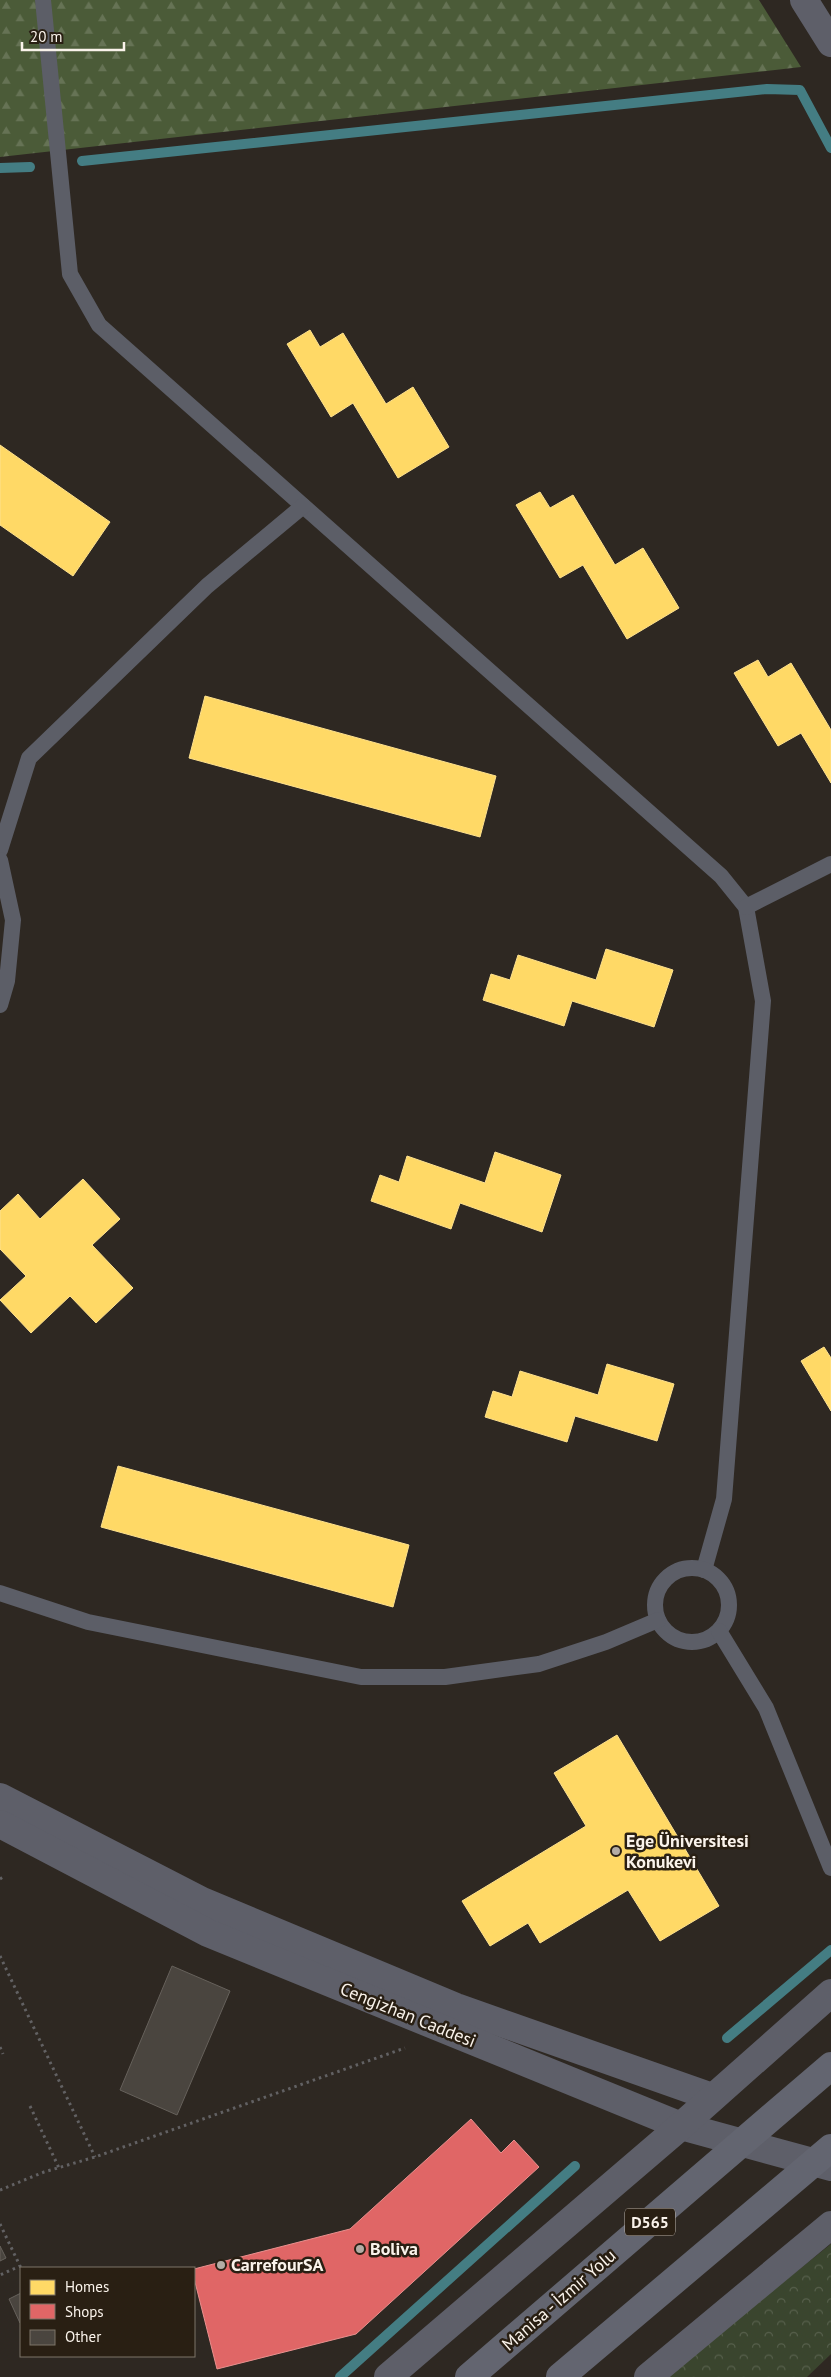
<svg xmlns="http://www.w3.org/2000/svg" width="831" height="2377" font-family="'PT Sans',sans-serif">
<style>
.forest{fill:url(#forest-firs)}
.park{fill:url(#park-crowns)}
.homes{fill:#ffd966;stroke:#fee18e}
.shops{fill:#e06666;stroke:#e8908e}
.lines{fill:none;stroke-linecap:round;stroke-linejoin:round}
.stream{stroke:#447d83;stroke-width:10}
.building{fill:#4a453f;stroke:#66615b}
.path{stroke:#626163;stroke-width:3;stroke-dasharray:2.5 4;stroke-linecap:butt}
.service{stroke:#5c5e67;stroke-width:16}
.secondary{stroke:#5e5f69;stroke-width:28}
.trunk{stroke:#636570;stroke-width:28}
.poi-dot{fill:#b3aca5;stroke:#291f13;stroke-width:2}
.labels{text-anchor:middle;stroke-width:5;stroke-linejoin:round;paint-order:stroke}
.shield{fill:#291f13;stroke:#bbb3aa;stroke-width:1}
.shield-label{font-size:16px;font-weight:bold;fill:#faf3eb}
.poi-label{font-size:18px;font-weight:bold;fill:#faf3eb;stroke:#291f13;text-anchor:start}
.street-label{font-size:18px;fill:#faf3eb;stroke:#291f13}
</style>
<defs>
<pattern id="forest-firs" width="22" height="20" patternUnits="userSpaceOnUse" patternTransform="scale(1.25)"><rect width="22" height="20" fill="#4b5b38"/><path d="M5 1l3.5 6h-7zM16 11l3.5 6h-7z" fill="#667355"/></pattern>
<pattern id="park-crowns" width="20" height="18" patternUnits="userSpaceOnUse" patternTransform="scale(1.25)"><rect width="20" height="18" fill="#3a452e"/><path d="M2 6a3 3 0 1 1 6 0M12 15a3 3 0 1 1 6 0" fill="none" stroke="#57604c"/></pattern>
</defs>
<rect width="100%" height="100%" fill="#2e2822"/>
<!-- forest -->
<polygon class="forest" points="0,0 759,0 801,67 0,157"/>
<!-- park -->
<polygon class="park" points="831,2244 831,2354 807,2377 664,2377"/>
<!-- homes -->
<g class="homes">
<polygon points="310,330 320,347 343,333 386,404 413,387 449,447 398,478 353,403 331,417 287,344"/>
<polygon points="0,445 110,522 73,576 0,525"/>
<polygon points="540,492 550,508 573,495 615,565 643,548 679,608 627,639 583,565 560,578 516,505"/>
<polygon points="758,660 768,677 791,663 831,730 831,783 801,733 778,746 734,673"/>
<polygon points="205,696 496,776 480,837 189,758"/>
<polygon points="606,949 673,970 654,1027 572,1001 564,1026 483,1000 491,974 510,980 518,955 596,980"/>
<polygon points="495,1152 561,1175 542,1232 460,1203 451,1229 371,1201 380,1175 399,1182 407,1156 485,1183"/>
<polygon points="83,1179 120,1219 92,1245 133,1288 96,1323 70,1296 31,1333 0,1300 26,1276 0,1249 0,1211 18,1194 40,1219"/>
<polygon points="824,1347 831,1358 831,1411 801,1361"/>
<polygon points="607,1364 674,1384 657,1441 575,1416 567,1442 485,1417 493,1391 512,1397 520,1371 598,1395"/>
<polygon points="118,1466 409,1545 393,1607 101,1527"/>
<polygon points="617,1735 719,1906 660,1941 628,1890 540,1943 528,1923 490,1946 462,1901 586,1826 554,1773"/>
</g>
<!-- shops -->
<polygon class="shops" points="471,2119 501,2153 514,2140 539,2167 356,2334 217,2369 194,2278 194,2269 350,2229"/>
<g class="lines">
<!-- stream -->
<g class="stream">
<polyline points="82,161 767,89 800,90 831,148"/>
<polyline points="0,168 30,167"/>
<polyline points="727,2038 831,1950"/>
<polyline points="340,2377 575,2166"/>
</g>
</g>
<!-- building -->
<g class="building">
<polygon points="172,1966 230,1991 177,2115 120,2090"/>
<polygon points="0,2246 6,2258 0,2261"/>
<polygon points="21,2293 21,2322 20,2323 9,2299"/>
</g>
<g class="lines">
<!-- path -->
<g class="path">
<polyline points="0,1879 3,1877"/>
<polyline points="0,1956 95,2157"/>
<polyline points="0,2047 3,2054"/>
<polyline points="30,2106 59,2168"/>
<polyline points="0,2190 44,2172 95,2157 405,2048"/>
<polyline points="0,2224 20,2266 0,2275"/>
</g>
<!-- service -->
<g class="service">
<polyline points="43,0 70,274 99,325 721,876 746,907 763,1001 724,1499 704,1570"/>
<polyline points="0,850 29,758 207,586 303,506"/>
<polyline points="0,860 13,920 7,981 0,1005"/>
<polyline points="746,907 831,864"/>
<circle cx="692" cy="1605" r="37"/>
<polyline points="0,1593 88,1622 361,1677 445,1677 539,1664 606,1642 658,1620"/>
<polyline points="719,1631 766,1708 831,1868"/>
</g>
<!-- secondary -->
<g class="secondary">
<polyline points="804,0 831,43"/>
<polyline points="0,1797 202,1901 456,2007 712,2097"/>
<polyline points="0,1824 208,1933 681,2126 831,2167"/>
<polyline points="388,2377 681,2126 831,1993"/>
<polyline points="648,2377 831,2225"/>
</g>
<!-- trunk -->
<g class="trunk">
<polyline points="469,2377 831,2066"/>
<polyline points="560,2377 831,2148"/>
</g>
</g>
<!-- markers -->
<g class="poi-dot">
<circle cx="616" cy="1851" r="5"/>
<circle cx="360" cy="2249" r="5"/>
<circle cx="221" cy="2265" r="5"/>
</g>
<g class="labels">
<!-- shield labels -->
<rect class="shield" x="625" y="2208.5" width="50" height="27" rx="4"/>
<g class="shield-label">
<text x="650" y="2228">D565</text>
</g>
<!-- poi labels -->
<g class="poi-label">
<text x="626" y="1847">Ege Üniversitesi<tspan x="626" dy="21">Konukevi</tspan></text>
<text x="370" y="2255">Boliva</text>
<text x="231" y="2271">CarrefourSA</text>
</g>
<!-- street labels -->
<g class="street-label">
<text transform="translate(408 2015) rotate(22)" y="6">Cengizhan Caddesi</text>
<text transform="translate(559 2300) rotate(-41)" y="6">Manisa - İzmir Yolu</text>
</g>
</g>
<!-- legend -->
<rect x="20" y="2267" width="175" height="90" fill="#291f13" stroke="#7d7469"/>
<rect x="30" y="2280" width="25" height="15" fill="#ffd966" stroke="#7d7469"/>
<text x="65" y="2292" font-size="15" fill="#faf3eb">Homes</text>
<rect x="30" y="2304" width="25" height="15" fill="#e06666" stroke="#7d7469"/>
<text x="65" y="2317" font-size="15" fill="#faf3eb">Shops</text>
<rect x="30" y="2330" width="25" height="15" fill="#4a453f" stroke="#7d7469"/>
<text x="65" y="2342" font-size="15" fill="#faf3eb">Other</text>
<!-- scale -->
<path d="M22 42v8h102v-8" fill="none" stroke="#faf3eb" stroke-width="2.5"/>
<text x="30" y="42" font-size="15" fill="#faf3eb" stroke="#291f13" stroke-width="4" paint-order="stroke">20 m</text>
</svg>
